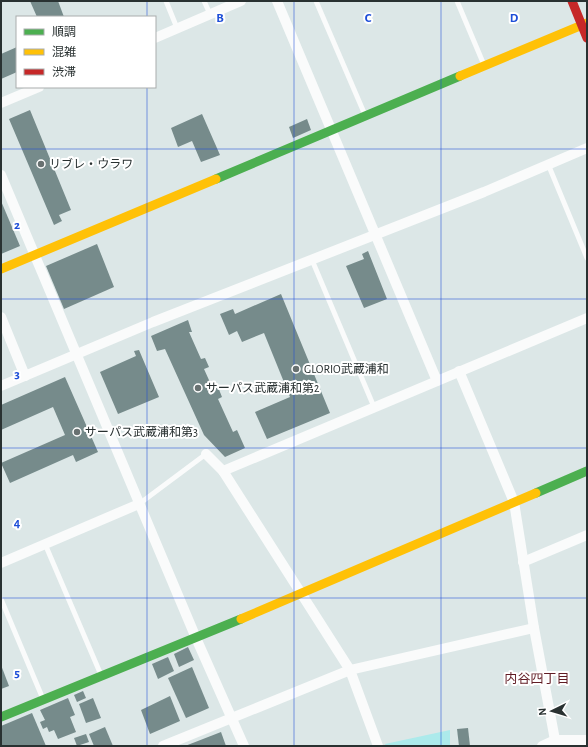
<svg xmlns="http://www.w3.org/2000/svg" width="588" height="747" font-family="'Alegreya Sans','Noto Sans JP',sans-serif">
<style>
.green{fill:#aceaeb}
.building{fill:#768b8b}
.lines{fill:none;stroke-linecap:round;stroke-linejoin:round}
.lane{stroke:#fafbfb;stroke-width:5}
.street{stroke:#fafbfb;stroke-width:10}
.fast{stroke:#4caf50;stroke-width:9}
.slow{stroke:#ffc107;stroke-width:9}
.jam{stroke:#c62828;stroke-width:9}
.grid{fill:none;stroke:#1d4ed8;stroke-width:1;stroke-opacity:0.55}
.poi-dot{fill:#687171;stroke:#fff;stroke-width:1.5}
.labels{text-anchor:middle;stroke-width:4;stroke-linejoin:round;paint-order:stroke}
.poi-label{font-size:12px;fill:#293131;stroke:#fff;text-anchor:start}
.neighbourhood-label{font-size:13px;fill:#611c24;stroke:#fff}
.grid-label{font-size:13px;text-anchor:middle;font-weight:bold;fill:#1d4ed8;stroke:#fff;stroke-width:4;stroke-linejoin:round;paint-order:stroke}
</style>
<rect width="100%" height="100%" fill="#dce7e7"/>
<!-- green -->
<polygon class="green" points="450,730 450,746 386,746 385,744"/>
<!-- building -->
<g class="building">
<polygon points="30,1 58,1 64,17 37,17"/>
<polygon points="17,47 17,72 1,79 1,54"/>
<polygon points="30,110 71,210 59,215 62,221 54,225 9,119"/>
<polygon points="202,114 220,155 201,162 192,141 178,147 171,128"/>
<polygon points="307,119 311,130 293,138 289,127"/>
<polygon points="1,201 20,246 1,254"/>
<polygon points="97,244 114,287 64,309 46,266"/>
<polygon points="368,251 387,299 364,308 346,266 364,259 362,254"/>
<polygon points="281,294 330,413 267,439 255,412 290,397 264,333 242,342 237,331 229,335 220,314 233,309 235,314"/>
<polygon points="188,320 192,332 189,332 201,359 205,358 209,367 204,369 213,389 218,387 222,397 218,399 233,432 237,430 245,448 225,457 204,435 165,349 157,351 151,336"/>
<polygon points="139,350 159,397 118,414 100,372 136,356 134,351"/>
<polygon points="65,377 98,452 76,462 73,455 10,483 1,463 65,435 53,407 1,430 1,405"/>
<polygon points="188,647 194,660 179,667 174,654"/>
<polygon points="168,657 174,671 158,679 152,664"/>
<polygon points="1,665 9,686 1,689"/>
<polygon points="192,667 209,708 186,718 168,678"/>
<polygon points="83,691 86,698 77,702 74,695"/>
<polygon points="170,696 180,721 150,734 141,710"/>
<polygon points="68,698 75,715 70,717 76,732 58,739 54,730 49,732 47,727 43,729 40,722 45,720 40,710"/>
<polygon points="93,698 101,718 86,723 79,704"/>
<polygon points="32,713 46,746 1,746 1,726"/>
<polygon points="105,727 113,746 94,746 89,734"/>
<polygon points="468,728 470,746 459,746 457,729"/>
<polygon points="221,732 226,746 185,746"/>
<polygon points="86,734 89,742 77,746 74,738"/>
</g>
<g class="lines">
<!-- lane -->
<g class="lane">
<polyline points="166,1 177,28"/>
<polyline points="204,1 210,14"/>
<polyline points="316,1 365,115"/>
<polyline points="457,1 484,65"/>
<polyline points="548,164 587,258"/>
<polyline points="312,260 374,407"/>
<polyline points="139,504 206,454"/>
<polyline points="45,544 101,675"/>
<polyline points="1,599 43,699"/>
</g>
<!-- street -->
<g class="street">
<polyline points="277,1 437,381"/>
<polyline points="155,38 241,1"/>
<polyline points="1,103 39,87"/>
<polyline points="1,175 196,638 244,746"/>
<polyline points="1,317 25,376"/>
<polyline points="459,371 514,502 534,628 555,740"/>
<polyline points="1,386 153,322 484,192 587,148"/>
<polyline points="206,454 223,471 350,670 378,746"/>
<polyline points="223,471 587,318"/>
<polyline points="523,562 587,535"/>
<polyline points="1,563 139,504"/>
<polyline points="163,746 350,670 534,628"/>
<polyline points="542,746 555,740 587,740"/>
</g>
<!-- fast -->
<g class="fast">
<polyline points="216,179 460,76"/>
<polyline points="536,493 587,471"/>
<polyline points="1,717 241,619"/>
</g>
<!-- slow -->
<g class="slow">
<polyline points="460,76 587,23"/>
<polyline points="1,269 216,179"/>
<polyline points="241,619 536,493"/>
</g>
<!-- jam -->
<polyline class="jam" points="572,1 587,38"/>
</g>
<!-- grid -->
<path class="grid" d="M147 1V17M294 1V746M441 1V746M147 87V746M1 149H587M1 299H587M1 448H587M1 598H587"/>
<!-- markers -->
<g class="poi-dot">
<circle cx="41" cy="164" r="4"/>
<circle cx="296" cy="369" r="4"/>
<circle cx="198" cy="388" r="4"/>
<circle cx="77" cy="432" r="4"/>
</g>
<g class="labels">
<!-- poi labels -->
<g class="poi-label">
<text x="49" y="168">リブレ・ウラワ</text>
<text x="304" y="373">GLORIO武蔵浦和</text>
<text x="206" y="392">サーパス武蔵浦和第2</text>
<text x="85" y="436">サーパス武蔵浦和第3</text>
</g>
<!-- neighbourhood labels -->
<g class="neighbourhood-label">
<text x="537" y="683">内谷四丁目</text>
</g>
</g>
<g class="grid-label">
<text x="220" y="22">B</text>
<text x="368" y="22">C</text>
<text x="514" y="22">D</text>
<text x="17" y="229">2</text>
<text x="17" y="378">3</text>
<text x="17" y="527">4</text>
<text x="17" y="677">5</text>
</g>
<!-- border -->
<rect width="588" height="747" fill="none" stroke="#293131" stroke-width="4"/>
<!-- legend -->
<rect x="16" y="16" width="140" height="72" fill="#ffffff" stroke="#a9adad"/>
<rect x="24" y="29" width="20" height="6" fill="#4caf50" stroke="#a9adad"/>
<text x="52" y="36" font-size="12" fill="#293131">順調</text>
<rect x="24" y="49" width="20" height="6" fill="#ffc107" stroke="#a9adad"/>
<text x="52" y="56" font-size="12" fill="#293131">混雑</text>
<rect x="24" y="69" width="20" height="6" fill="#c62828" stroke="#a9adad"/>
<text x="52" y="76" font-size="12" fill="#293131">渋滞</text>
<!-- north arrow -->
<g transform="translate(552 711) rotate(265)" stroke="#ffffff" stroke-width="3" paint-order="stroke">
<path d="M0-3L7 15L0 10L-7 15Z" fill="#293131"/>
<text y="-6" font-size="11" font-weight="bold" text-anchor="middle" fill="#293131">N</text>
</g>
</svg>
